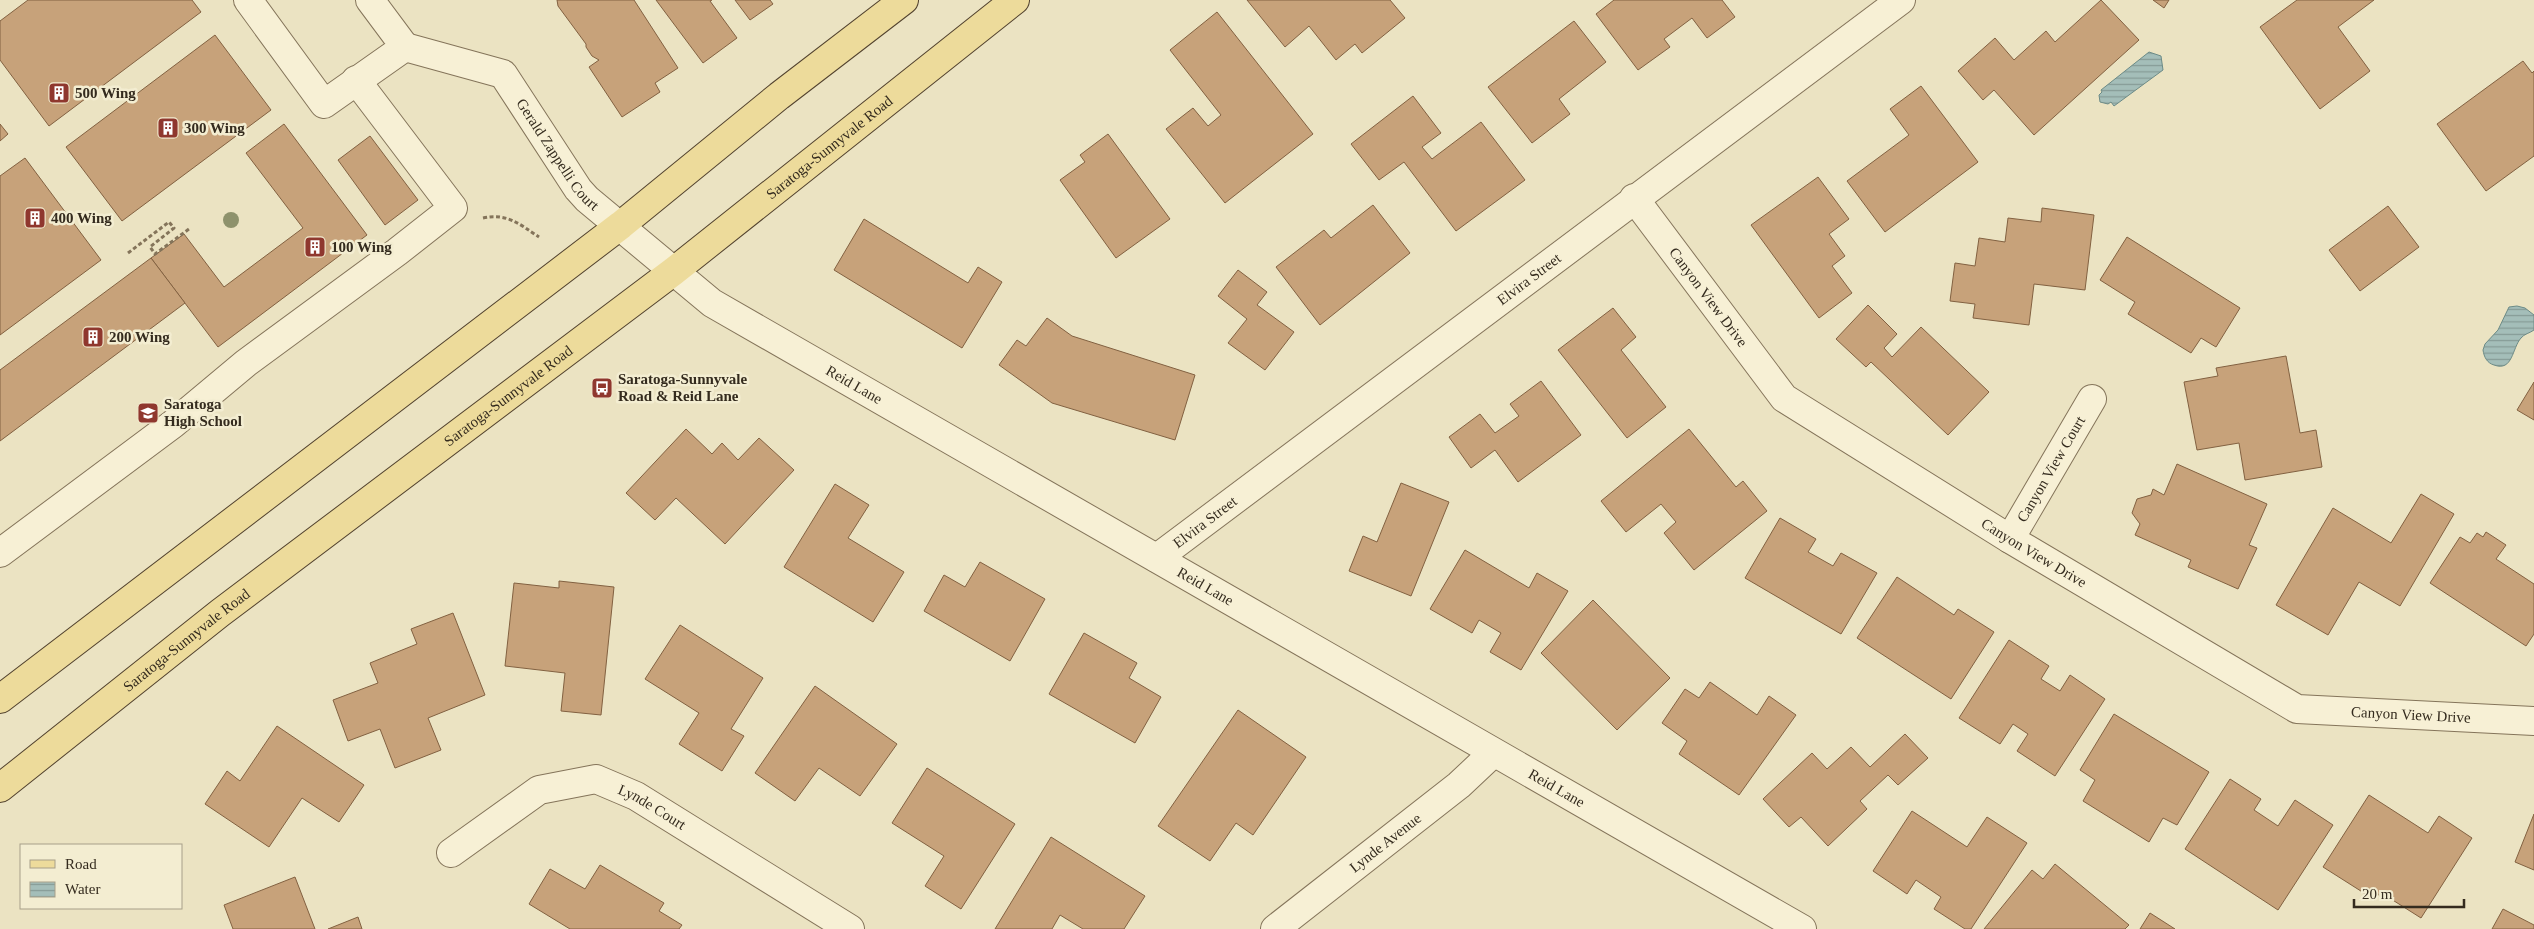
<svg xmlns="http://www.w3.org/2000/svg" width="2534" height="929" font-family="'Times New Roman',serif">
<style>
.water{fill:url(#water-rules);stroke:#6c8b87}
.building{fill:#c7a27a;stroke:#826141}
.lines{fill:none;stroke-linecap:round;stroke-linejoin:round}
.minor-casing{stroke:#84745a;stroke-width:30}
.major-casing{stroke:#52422e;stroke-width:30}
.path{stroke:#84745a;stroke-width:3;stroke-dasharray:4 2.5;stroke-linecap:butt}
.minor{stroke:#f7f0d5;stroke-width:28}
.major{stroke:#eddb9b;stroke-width:28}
.tree{fill:#8e926c}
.labels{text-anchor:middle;stroke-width:5;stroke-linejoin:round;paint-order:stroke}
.poi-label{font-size:15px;font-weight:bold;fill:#342b1e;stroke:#f3edd1;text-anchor:start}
.street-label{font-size:15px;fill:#342b1e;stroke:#f3edd1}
</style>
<defs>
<pattern id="water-rules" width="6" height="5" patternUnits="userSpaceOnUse" patternTransform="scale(1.25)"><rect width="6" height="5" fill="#a4beb9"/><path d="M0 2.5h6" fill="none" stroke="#869b96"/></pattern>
</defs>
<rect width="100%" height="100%" fill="#ebe3c2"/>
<!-- water -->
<g class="water">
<polygon points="2149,52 2161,56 2163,70 2114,106 2111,102 2108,104 2100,102 2099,95 2102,92 2101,90"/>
<path d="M2517 306 2525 308 2534 315V330C2530 333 2524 334 2521 338 2512 348 2513 372 2494 365 2487 363 2484 357 2483 350L2485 344 2498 330 2509 307Z"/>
</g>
<!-- building -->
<g class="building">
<polygon points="28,0 192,0 201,12 49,126 0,60 0,21"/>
<polygon points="557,0 634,0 678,68 655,83 660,92 622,117 589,67 599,60 592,56 586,47 586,44 558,6"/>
<polygon points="656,0 712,0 710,1 737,38 703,63"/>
<polygon points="735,0 770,0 773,4 750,20"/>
<polygon points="1247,0 1390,0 1405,18 1362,53 1355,44 1336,60 1309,26 1285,47"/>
<polygon points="1614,0 1722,0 1735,17 1707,38 1692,18 1664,39 1670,47 1638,70 1596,14"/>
<polygon points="2101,0 2139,40 2034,135 1994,90 1983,100 1958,71 1995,38 2014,60 2046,31 2055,42"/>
<polygon points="2153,0 2169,0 2164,8"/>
<polygon points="2297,0 2374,0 2338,27 2370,71 2320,109 2260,27"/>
<polygon points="1217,12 1313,134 1225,203 1166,129 1193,108 1208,126 1221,115 1170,50"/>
<polygon points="1574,21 1606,62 1559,99 1570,114 1532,143 1488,87"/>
<polygon points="215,35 271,110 122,221 66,147"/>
<polygon points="2523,61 2532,73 2534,71 2534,156 2486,191 2437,124"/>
<polygon points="1921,86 1978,162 1885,232 1847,181 1909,135 1890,109"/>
<polygon points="1413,96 1441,133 1422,147 1432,159 1481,122 1525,180 1456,231 1404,162 1379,180 1351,144"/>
<polygon points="0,124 8,134 0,141"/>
<polygon points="284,124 367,235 218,347 151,258 184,234 224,287 303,228 246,153"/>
<polygon points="1108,134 1170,219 1116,258 1060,180 1085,162 1080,155"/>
<polygon points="370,136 418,200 385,225 338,160"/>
<polygon points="25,158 101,260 0,335 0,176"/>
<polygon points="1818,177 1849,219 1829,234 1845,256 1832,266 1852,293 1819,318 1751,225"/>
<polygon points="1373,205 1410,253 1320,325 1276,267 1324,230 1331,238"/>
<polygon points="2388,206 2419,247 2360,291 2329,250"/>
<polygon points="2042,208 2094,215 2085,290 2034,284 2029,325 1973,318 1975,304 1950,301 1955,263 1975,266 1979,238 2005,242 2008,218 2041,222"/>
<polygon points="864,219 968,283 978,267 1002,282 962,348 834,270"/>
<polygon points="2127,237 2240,308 2216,347 2201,338 2191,353 2128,314 2135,302 2100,280"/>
<polygon points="151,258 185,303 0,441 0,370"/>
<polygon points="1238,270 1267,292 1257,305 1294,332 1265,370 1228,343 1247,319 1218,296"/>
<polygon points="1868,305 1897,334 1884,348 1892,357 1921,327 1989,392 1948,435 1871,362 1866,367 1836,339"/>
<polygon points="1613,308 1636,337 1621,350 1666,407 1627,438 1558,350"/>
<polygon points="1047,318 1072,336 1195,375 1175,440 1052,403 999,365 1017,340 1026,346"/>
<polygon points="2286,356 2300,433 2316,430 2322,467 2245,480 2239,443 2197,450 2184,382 2218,376 2216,368"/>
<polygon points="1541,381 1581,435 1518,482 1495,450 1471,468 1449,437 1480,414 1495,433 1519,416 1510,404"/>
<polygon points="2534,382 2534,420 2517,410"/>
<polygon points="686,429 712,454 722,443 738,460 759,438 794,470 725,544 676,498 655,520 626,493"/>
<polygon points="1689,429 1736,487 1743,481 1767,511 1694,570 1664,533 1676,522 1661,504 1626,532 1601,501"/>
<polygon points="2177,464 2267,504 2249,545 2257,548 2238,589 2188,567 2191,560 2135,535 2140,524 2132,513 2137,499 2151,495 2153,489 2164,495"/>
<polygon points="1401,483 1449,502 1411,596 1349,571 1363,536 1377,542"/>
<polygon points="835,484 869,505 848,538 904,572 873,622 784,567"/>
<polygon points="2421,494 2454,514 2400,606 2359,582 2328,635 2276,605 2333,508 2391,543"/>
<polygon points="1780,518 1816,539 1808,552 1833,566 1841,553 1877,573 1841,634 1745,578"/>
<polygon points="2486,532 2506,545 2496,559 2534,584 2534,634 2526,646 2430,583 2460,537 2470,543 2477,533 2483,537"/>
<polygon points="1465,550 1529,588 1537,573 1568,591 1521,670 1490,652 1501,633 1479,620 1472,633 1430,609"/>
<polygon points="980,562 1045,599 1010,661 924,611 944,575 965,587"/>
<polygon points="1897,577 1954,615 1958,609 1994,632 1951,699 1857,638"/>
<polygon points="559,581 614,587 601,715 561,711 565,673 505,666 514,583 559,588"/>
<polygon points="1593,600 1670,678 1617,730 1541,653"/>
<polygon points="453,613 485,695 428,718 441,750 395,768 380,729 348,741 333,700 378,683 370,663 417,644 411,629"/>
<polygon points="680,625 763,678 731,729 744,736 722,771 679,744 699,713 645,679"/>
<polygon points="1084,633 1137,663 1129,678 1161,697 1135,743 1049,694"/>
<polygon points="2009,640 2049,666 2041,679 2060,691 2070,675 2105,699 2055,776 2017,751 2028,734 2013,724 2000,744 1959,718"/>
<polygon points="1710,682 1757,715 1769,696 1796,715 1739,795 1679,754 1687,741 1662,723 1685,689 1699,698"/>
<polygon points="815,686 897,744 860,796 819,768 795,801 755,773"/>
<polygon points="1238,710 1306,757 1253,835 1236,823 1210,861 1158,826"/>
<polygon points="2114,714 2209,772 2177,825 2163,818 2149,842 2083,801 2095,780 2080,770"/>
<polygon points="277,726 364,785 339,822 302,798 269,847 205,804 227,771 240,781"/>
<polygon points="1905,734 1928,758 1898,785 1888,775 1860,801 1867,809 1828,846 1801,817 1789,827 1763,799 1812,753 1827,769 1851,747 1870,767"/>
<polygon points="927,768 1015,824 961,909 925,886 944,856 892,823"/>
<polygon points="2230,779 2261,799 2254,810 2278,826 2295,800 2333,825 2278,910 2185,849"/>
<polygon points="2369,795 2428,833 2439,816 2472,838 2421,918 2380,892 2375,900 2323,867"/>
<polygon points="1912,811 1967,847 1987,817 2027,843 1971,929 1965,929 1934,909 1941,897 1916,880 1907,894 1873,871"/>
<polygon points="2534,814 2534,870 2515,862"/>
<polygon points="1051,837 1145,896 1124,929 1083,929 1060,915 1052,929 995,929"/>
<polygon points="2055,864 2129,925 2125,929 1984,929 2032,870 2043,879"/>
<polygon points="600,865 664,903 659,911 682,925 679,929 570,929 529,904 550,869 585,889"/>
<polygon points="295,877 315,929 233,929 224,905"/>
<polygon points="2503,909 2534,925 2534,929 2492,929"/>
<polygon points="2150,913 2175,929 2140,929"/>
<polygon points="358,917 362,929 328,929"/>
</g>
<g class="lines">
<!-- minor casing -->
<g class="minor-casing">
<g id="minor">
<polyline points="248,0 324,104 405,47 370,0"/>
<path id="s1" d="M405 47 503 74 578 189 587 199 712 303 1802 929"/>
<path id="s2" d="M1634 198 1784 398 2010 539 2297 709 2534 721"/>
<path id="s3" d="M2010 539 2092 399"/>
<polyline points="0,553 173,424 246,363 397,252 453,208 356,80"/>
<path id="s4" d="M1157 558 1901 0"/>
<path id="s5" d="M451 853 539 790 596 779 636 796 850 929"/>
<path id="s6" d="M1275 929 1459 785 1493 753"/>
</g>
</g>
<!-- major casing -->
<g class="major-casing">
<g id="major">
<polyline points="0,699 621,225 779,96 904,0"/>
<path id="s7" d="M0 788 220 613 674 271 1015 0"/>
</g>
</g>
<!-- path -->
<g class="path">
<path d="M483 218C508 213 519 224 539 237"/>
<polyline points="128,253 169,222 174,228 150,247 155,254 189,229"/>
</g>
<!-- minor -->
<use href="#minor" class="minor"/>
<!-- major -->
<use href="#major" class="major"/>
</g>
<!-- trees -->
<circle class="tree" cx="231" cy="220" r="8"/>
<!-- icons -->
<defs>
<g id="building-square" transform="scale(1.125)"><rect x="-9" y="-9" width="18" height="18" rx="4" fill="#8f372e" stroke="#f3edd1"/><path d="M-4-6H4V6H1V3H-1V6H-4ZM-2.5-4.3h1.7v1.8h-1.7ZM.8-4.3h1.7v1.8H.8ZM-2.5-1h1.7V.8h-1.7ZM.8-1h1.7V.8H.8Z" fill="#fff"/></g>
<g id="bus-square" transform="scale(1.125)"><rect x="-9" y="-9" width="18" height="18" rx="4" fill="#8f372e" stroke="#f3edd1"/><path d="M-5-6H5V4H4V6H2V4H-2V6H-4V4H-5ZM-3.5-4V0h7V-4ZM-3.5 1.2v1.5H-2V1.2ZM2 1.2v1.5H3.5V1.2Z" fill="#fff"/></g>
<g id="school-square" transform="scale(1.125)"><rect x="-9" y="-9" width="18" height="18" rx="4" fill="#8f372e" stroke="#f3edd1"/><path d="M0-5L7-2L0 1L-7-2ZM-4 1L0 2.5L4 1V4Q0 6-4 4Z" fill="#fff"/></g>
</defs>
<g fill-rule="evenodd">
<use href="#building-square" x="59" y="93"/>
<use href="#building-square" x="168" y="128"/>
<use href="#building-square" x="35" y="218"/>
<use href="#building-square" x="315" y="247"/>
<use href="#building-square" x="93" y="337"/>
<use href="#bus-square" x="602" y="388"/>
<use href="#school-square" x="148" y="413"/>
</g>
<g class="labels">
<!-- poi labels -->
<g class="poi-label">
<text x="75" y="98">500 Wing</text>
<text x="184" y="133">300 Wing</text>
<text x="51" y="223">400 Wing</text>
<text x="331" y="252">100 Wing</text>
<text x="109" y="342">200 Wing</text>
<text x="618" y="384">Saratoga-Sunnyvale<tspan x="618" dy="17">Road &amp; Reid Lane</tspan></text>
<text x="164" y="409">Saratoga<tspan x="164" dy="17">High School</tspan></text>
</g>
<!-- street labels -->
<g class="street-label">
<text dy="5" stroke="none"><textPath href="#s7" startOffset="1048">Saratoga-Sunnyvale Road</textPath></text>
<text dy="5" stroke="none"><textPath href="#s1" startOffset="199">Gerald Zappelli Court</textPath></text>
<text dy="5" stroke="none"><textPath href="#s4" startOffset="465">Elvira Street</textPath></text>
<text dy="5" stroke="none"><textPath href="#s2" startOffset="124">Canyon View Drive</textPath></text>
<text dy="5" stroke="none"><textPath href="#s1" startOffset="579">Reid Lane</textPath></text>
<text dy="5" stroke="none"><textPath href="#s7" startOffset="642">Saratoga-Sunnyvale Road</textPath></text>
<text dy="5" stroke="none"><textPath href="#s3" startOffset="81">Canyon View Court</textPath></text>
<text dy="5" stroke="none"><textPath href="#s4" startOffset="60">Elvira Street</textPath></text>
<text dy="5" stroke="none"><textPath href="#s2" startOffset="544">Canyon View Drive</textPath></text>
<text dy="5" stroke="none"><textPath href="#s1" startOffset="984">Reid Lane</textPath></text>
<text dy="5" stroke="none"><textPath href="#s7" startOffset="238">Saratoga-Sunnyvale Road</textPath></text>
<text dy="5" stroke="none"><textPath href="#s2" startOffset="964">Canyon View Drive</textPath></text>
<text dy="5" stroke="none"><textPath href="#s1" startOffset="1389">Reid Lane</textPath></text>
<text dy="5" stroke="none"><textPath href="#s5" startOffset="229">Lynde Court</textPath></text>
<text dy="5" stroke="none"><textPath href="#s6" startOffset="140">Lynde Avenue</textPath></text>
</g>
</g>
<!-- legend -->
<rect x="20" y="844" width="162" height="65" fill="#f3edd1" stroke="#a79f89"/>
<rect x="30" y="860" width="25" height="8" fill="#eddb9b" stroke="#a79f89"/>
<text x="65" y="869" font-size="15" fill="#342b1e">Road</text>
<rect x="30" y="882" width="25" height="15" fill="url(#water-rules)" stroke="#a79f89"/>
<text x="65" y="894" font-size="15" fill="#342b1e">Water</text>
<!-- scale -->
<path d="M2354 899v8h110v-8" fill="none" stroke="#342b1e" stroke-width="2.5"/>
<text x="2362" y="899" font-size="15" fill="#342b1e" stroke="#f3edd1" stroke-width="4" paint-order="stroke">20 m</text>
</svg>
